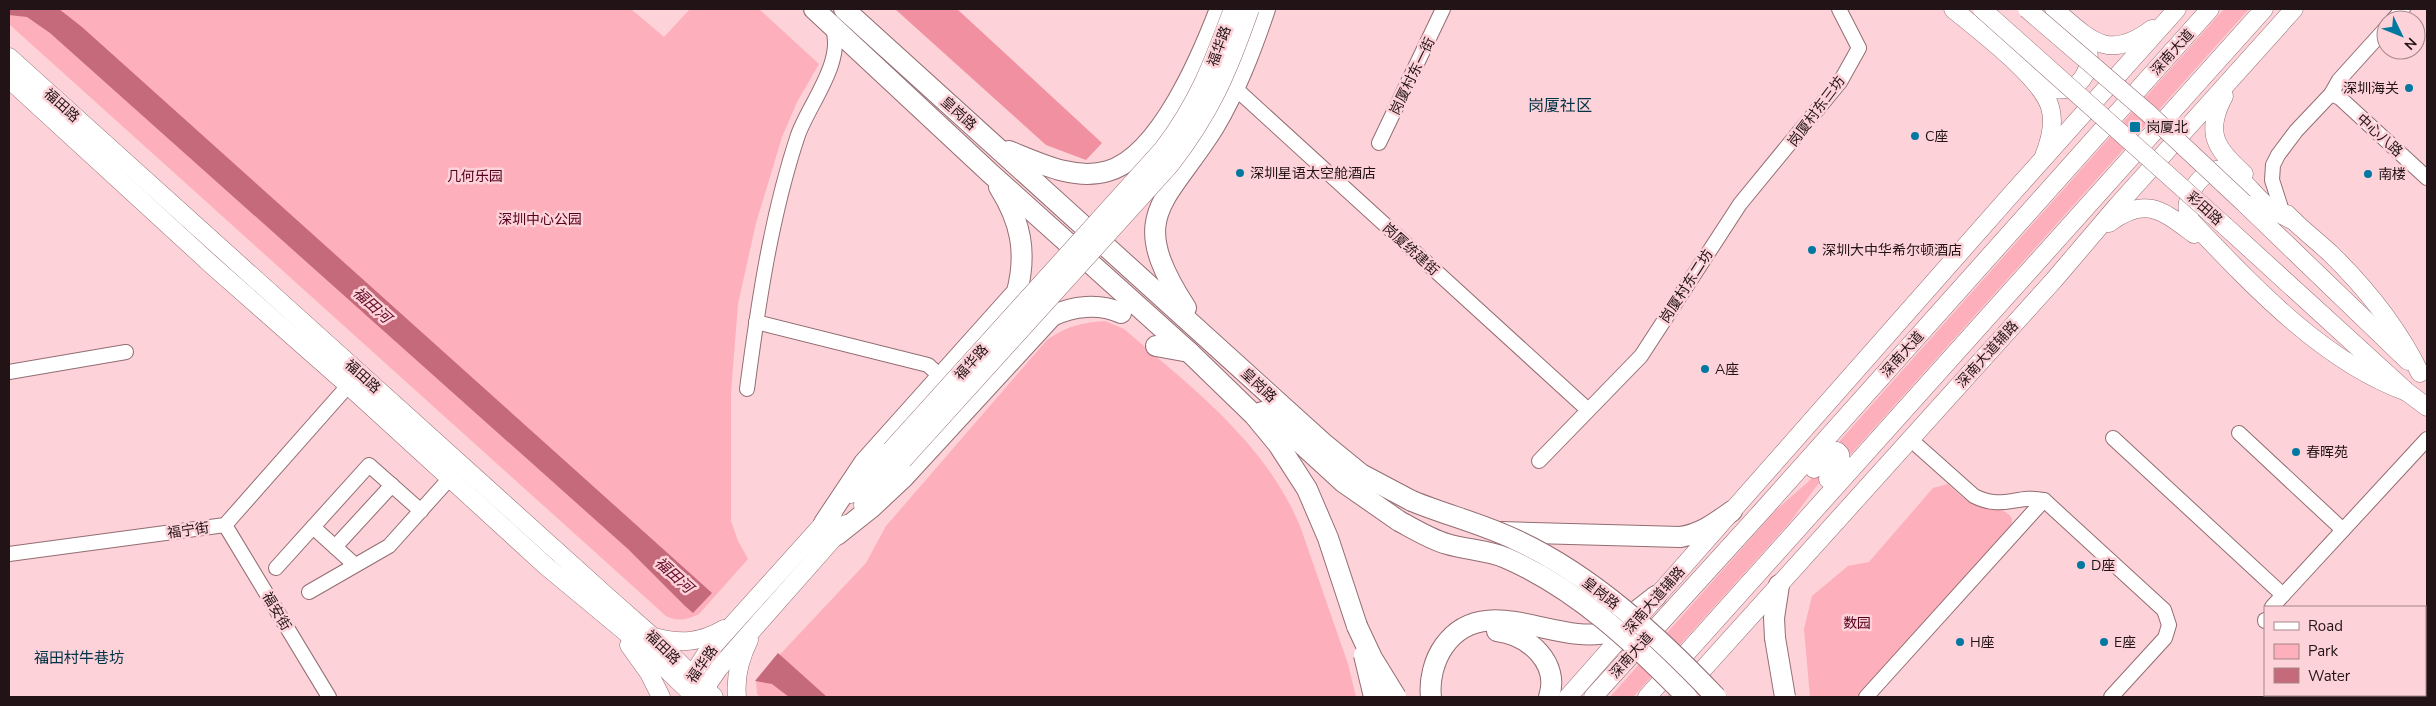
<svg xmlns="http://www.w3.org/2000/svg" width="2436" height="706" font-family="'Nunito Sans','Noto Sans SC',sans-serif">
<style>
.green{fill:#fdafbb}
.forest{fill:#f090a1}
.water{fill:#c56a7b}
.lines{fill:none;stroke-linecap:round;stroke-linejoin:round}
.minor-casing{stroke:#936d72;stroke-width:16}
.major-casing{stroke:#936d72;stroke-width:19}
.highway-casing{stroke:#936d72;stroke-width:22}
.minor{stroke:#fff;stroke-width:14}
.major{stroke:#fff;stroke-width:18}
.highway{stroke:#fff;stroke-width:20}
.major-bridge-casing{stroke:#936d72;stroke-width:19;stroke-linecap:butt}
.highway-bridge-casing{stroke:#936d72;stroke-width:22;stroke-linecap:butt}
.major-bridge{stroke:#fff;stroke-width:18}
.highway-bridge{stroke:#fff;stroke-width:20}
.poi-dot{fill:#0078a0;stroke:#fdd2d8;stroke-width:2}
.labels{text-anchor:middle;stroke-width:5;stroke-linejoin:round;paint-order:stroke}
.street-label{font-size:14px;fill:#221416;stroke:#fdd2d8}
.poi-label{font-size:14px;fill:#221416;stroke:#fdd2d8;text-anchor:start}
.park-label{font-size:14px;fill:#55001e;stroke:#fdd2d8}
.water-label{font-size:15px;font-style:italic;fill:#610a27;stroke:#fdd2d8}
.neighbourhood-label{font-size:15px;fill:#003346;stroke:#fdd2d8}
.quarter-label{font-size:16px;fill:#003346;stroke:#fdd2d8}
</style>
<rect width="100%" height="100%" fill="#fdd2d8"/>
<!-- green -->
<g class="green">
<path d="M9 9H631L664 37 690 9H759L819 64 797 102 782 137 756 223 738 304 731 392V521L738 541 748 559 699 614C687 620 678 622 666 616L9 24Z"/>
<polygon points="2224,9 2249,9 1850,455 1846,449 1837,444"/>
<path d="M1105 321 1124 329C1191 387 1265 442 1300 526L1348 664 1356 697H760L757 694 756 680 866 563 886 526 1047 340C1067 326 1081 323 1105 321Z"/>
<polygon points="1829,459 1835,465 1815,488 1790,522 1633,697 1610,697 1777,509 1808,482"/>
<path d="M1948 484C1957 493 1968 503 1981 507 1989 510 2002 508 2008 514 2014 518 2012 523 2010 528L1858 697H1810L1804 629 1812 596 1848 566 1869 562 1933 488Z"/>
</g>
<!-- forest -->
<polygon class="forest" points="895,9 957,9 1102,143 1086,160 1046,145"/>
<!-- water -->
<g class="water">
<polygon points="9,9 59,9 82,27 712,593 693,613 685,606 628,549 50,33 27,17 9,15"/>
<polygon points="778,653 827,697 789,697 772,684 755,681"/>
</g>
<g class="lines">
<!-- minor casing -->
<g class="minor-casing">
<g id="minor">
<polyline points="2393,20 2403,9"/>
<polyline points="1235,88 1587,409"/>
<polyline points="2331,94 2340,98 2427,178"/>
<polyline points="1379,143 1443,9"/>
<polyline points="2281,208 2272,180 2273,165 2278,155 2296,131 2331,94 2339,80 2386,28"/>
<polyline points="756,322 928,365 941,377"/>
<polyline points="9,372 126,352"/>
<path d="M747 389C758 305 771 216 798 135 809 104 846 60 832 26"/>
<polyline points="2239,433 2343,530"/>
<polyline points="2113,438 2283,595"/>
<path d="M1910 439 1974 496C2004 511 2016 494 2044 500L2164 610 2169 625 2165 638 2111 697"/>
<polyline points="1539,461 1641,356 1740,204 1840,82 1859,48 1839,9"/>
<polyline points="225,525 329,697"/>
<polyline points="313,527 355,565"/>
<polyline points="335,547 392,485"/>
<polyline points="9,554 225,525 354,379"/>
<polyline points="276,568 369,465 421,511"/>
<polyline points="309,592 389,546 450,478"/>
<polyline points="2272,607 2427,439"/>
<polyline points="2265,620 2265,621"/>
<polyline points="2342,695 2345,697"/>
<polyline points="1866,697 2044,500"/>
</g>
</g>
<!-- major casing -->
<g class="major-casing">
<g id="major">
<path d="M1953 9C1978 30 2041 77 2050 107 2055 123 2050 141 2044 156"/>
<path d="M2054 9C2090 40 2108 62 2152 29"/>
<polyline points="9,57 611,600 653,637 714,697"/>
<path d="M2033 78C2040 82 2047 87 2054 89 2079 93 2092 72 2088 50"/>
<polyline points="9,79 214,267 349,386 546,566 640,644 695,697"/>
<path d="M2224 96C2204 133 2216 149 2244 174"/>
<polyline points="2244,203 2408,361"/>
<path d="M2287 214C2300 228 2316 240 2330 253 2366 288 2398 328 2420 373"/>
<path d="M2294 221C2286 217 2277 213 2270 208 2255 198 2242 175 2225 170 2204 165 2178 199 2191 221 2251 284 2323 362 2407 392"/>
<path d="M2109 223C2146 195 2163 211 2194 234"/>
<polyline points="2225,226 2407,392 2427,407"/>
<polyline points="1814,469 1830,453 1837,451 1840,454 1841,462 1828,479"/>
<polyline points="851,494 891,450"/>
<polyline points="863,505 903,460"/>
<path d="M654 637C680 644 700 643 724 629"/>
<polyline points="629,645 649,673 661,697"/>
<polyline points="686,685 706,654 833,513"/>
<polyline points="699,697 719,668 846,524"/>
<path d="M737 697C735 677 740 658 749 640"/>
<polyline points="1568,697 2008,198 2177,9"/>
<polyline points="1593,697 1762,511 2210,9"/>
<polyline points="1647,697 2264,9"/>
<polyline points="1678,697 2054,280 2117,206 2294,9"/>
</g>
</g>
<!-- highway casing -->
<g class="highway-casing">
<g id="highway">
<polyline points="814,9 991,174 1189,352 1254,415 1278,444 1307,489 1328,538 1357,626"/>
<polyline points="844,9 1323,443 1361,474 1412,501"/>
<path d="M1009 151C1039 163 1075 181 1108 171 1160 156 1202 56 1220 9"/>
<path d="M1186 308C1125 214 1165 205 1214 127 1236 90 1251 50 1265 9"/>
<polyline points="1156,346 1189,352"/>
<polyline points="1262,412 1283,427 1343,482 1399,521"/>
<path d="M824 523 864 463 1017 292C1027 252 1021 222 999 187"/>
<path d="M1500 532 1680 537C1701 534 1715 523 1732 511"/>
<path d="M837 535 871 508 903 478 1052 316C1073 306 1099 303 1121 313"/>
<path d="M1497 631C1529 635 1560 663 1549 697"/>
<polyline points="1775,638 1774,618 1779,585"/>
<path d="M1431 697C1429 680 1434 660 1444 646 1484 589 1557 647 1610 632L1656 596"/>
</g>
</g>
<!-- minor -->
<use href="#minor" class="minor"/>
<!-- major -->
<use href="#major" class="major"/>
<!-- highway -->
<use href="#highway" class="highway"/>
<!-- major-bridge casing -->
<g class="major-bridge-casing">
<g id="major-bridge">
<polyline points="1982,9 2225,226"/>
<polyline points="2027,9 2148,113 2244,203"/>
<path d="M891 450 1163 149C1198 103 1213 63 1233 9"/>
<path d="M903 460 1170 165C1211 112 1228 72 1250 9"/>
</g>
</g>
<!-- highway-bridge casing -->
<g class="highway-bridge-casing">
<g id="highway-bridge">
<path d="M1412 501C1446 515 1483 524 1516 540 1592 575 1659 637 1716 697"/>
<path d="M1399 521C1414 529 1430 539 1447 544 1467 550 1487 550 1506 558 1577 589 1634 643 1687 697"/>
<polyline points="1357,626 1372,658 1396,697"/>
<polyline points="1775,638 1785,697"/>
<polyline points="1364,655 1374,697"/>
</g>
</g>
<!-- major-bridge -->
<use href="#major-bridge" class="major-bridge"/>
<!-- highway-bridge -->
<use href="#highway-bridge" class="highway-bridge"/>
</g>
<!-- markers -->
<g class="poi-dot">
<circle cx="2409" cy="88" r="5"/>
<rect x="2129" y="121" width="12" height="12" rx="2.5"/>
<circle cx="1915" cy="136" r="5"/>
<circle cx="1240" cy="173" r="5"/>
<circle cx="2368" cy="174" r="5"/>
<circle cx="1812" cy="250" r="5"/>
<circle cx="1705" cy="369" r="5"/>
<circle cx="2296" cy="452" r="5"/>
<circle cx="2081" cy="565" r="5"/>
<circle cx="1960" cy="642" r="5"/>
<circle cx="2104" cy="642" r="5"/>
</g>
<g class="labels">
<!-- street labels -->
<g class="street-label">
<text transform="translate(1219 46) rotate(-70)" y="5">福华路</text>
<text transform="translate(2172 52) rotate(-48)" y="5">深南大道</text>
<text transform="translate(1412 76) rotate(-64)" y="5">岗厦村东一街</text>
<text transform="translate(62 105) rotate(42)" y="5">福田路</text>
<text transform="translate(1816 111) rotate(-53)" y="5">岗厦村东三坊</text>
<text transform="translate(959 113) rotate(42)" y="5">皇岗路</text>
<text transform="translate(2380 135) rotate(42)" y="5">中心八路</text>
<text transform="translate(2205 208) rotate(42)" y="5">彩田路</text>
<text transform="translate(1411 249) rotate(42)" y="5">岗厦统建街</text>
<text transform="translate(1686 286) rotate(-57)" y="5">岗厦村东二坊</text>
<text transform="translate(1902 354) rotate(-48)" y="5">深南大道</text>
<text transform="translate(1987 354) rotate(-48)" y="5">深南大道辅路</text>
<text transform="translate(971 362) rotate(-48)" y="5">福华路</text>
<text transform="translate(363 376) rotate(42)" y="5">福田路</text>
<text transform="translate(1259 385) rotate(43)" y="5">皇岗路</text>
<text transform="translate(188 530) rotate(-8)" y="5">福宁街</text>
<text transform="translate(1601 593) rotate(38)" y="5">皇岗路</text>
<text transform="translate(1654 600) rotate(-49)" y="5">深南大道辅路</text>
<text transform="translate(277 611) rotate(59)" y="5">福安街</text>
<text transform="translate(663 647) rotate(44)" y="5">福田路</text>
<text transform="translate(1631 655) rotate(-48)" y="5">深南大道</text>
<text transform="translate(702 664) rotate(-55)" y="5">福华路</text>
</g>
<!-- poi labels -->
<g class="poi-label">
<text x="2399" y="93" text-anchor="end">深圳海关</text>
<text x="2146" y="132">岗厦北</text>
<text x="1925" y="141">C座</text>
<text x="1250" y="178">深圳星语太空舱酒店</text>
<text x="2378" y="179">南楼</text>
<text x="1822" y="255">深圳大中华希尔顿酒店</text>
<text x="1715" y="374">A座</text>
<text x="2306" y="457">春晖苑</text>
<text x="2091" y="570">D座</text>
<text x="1970" y="647">H座</text>
<text x="2114" y="647">E座</text>
</g>
<!-- park labels -->
<g class="park-label">
<text x="475" y="181">几何乐园</text>
<text x="540" y="224">深圳中心公园</text>
<text x="1857" y="628">数园</text>
</g>
<!-- water labels -->
<g class="water-label">
<text transform="translate(372 305) rotate(42)" y="5">福田河</text>
<text transform="translate(674 575) rotate(42)" y="5">福田河</text>
</g>
<!-- neighbourhood labels -->
<g class="neighbourhood-label">
<text x="79" y="663">福田村牛巷坊</text>
</g>
<!-- quarter labels -->
<g class="quarter-label">
<text x="1560" y="111">岗厦社区</text>
</g>
</g>
<!-- border -->
<rect width="2436" height="706" fill="none" stroke="#221416" stroke-width="20"/>
<!-- legend -->
<rect x="2264" y="606" width="162" height="90" fill="#fdd2d8" stroke="#a5868a"/>
<rect x="2274" y="622" width="25" height="8" fill="#ffffff" stroke="#a5868a"/>
<text x="2308" y="631" font-size="15" fill="#221416">Road</text>
<rect x="2274" y="644" width="25" height="15" fill="#fdafbb" stroke="#a5868a"/>
<text x="2308" y="656" font-size="15" fill="#221416">Park</text>
<rect x="2274" y="668" width="25" height="15" fill="#c56a7b" stroke="#a5868a"/>
<text x="2308" y="681" font-size="15" fill="#221416">Water</text>
<!-- north arrow -->
<g transform="translate(2401 35) rotate(133)"><circle r="24" fill="#fdd2d8" stroke="#a5868a"/>
<path d="M0-4L9 19L0 12L-9 19Z" fill="#0078a0"/>
<text y="-8" font-size="14" font-weight="bold" text-anchor="middle" fill="#221416">N</text>
</g>
</svg>
